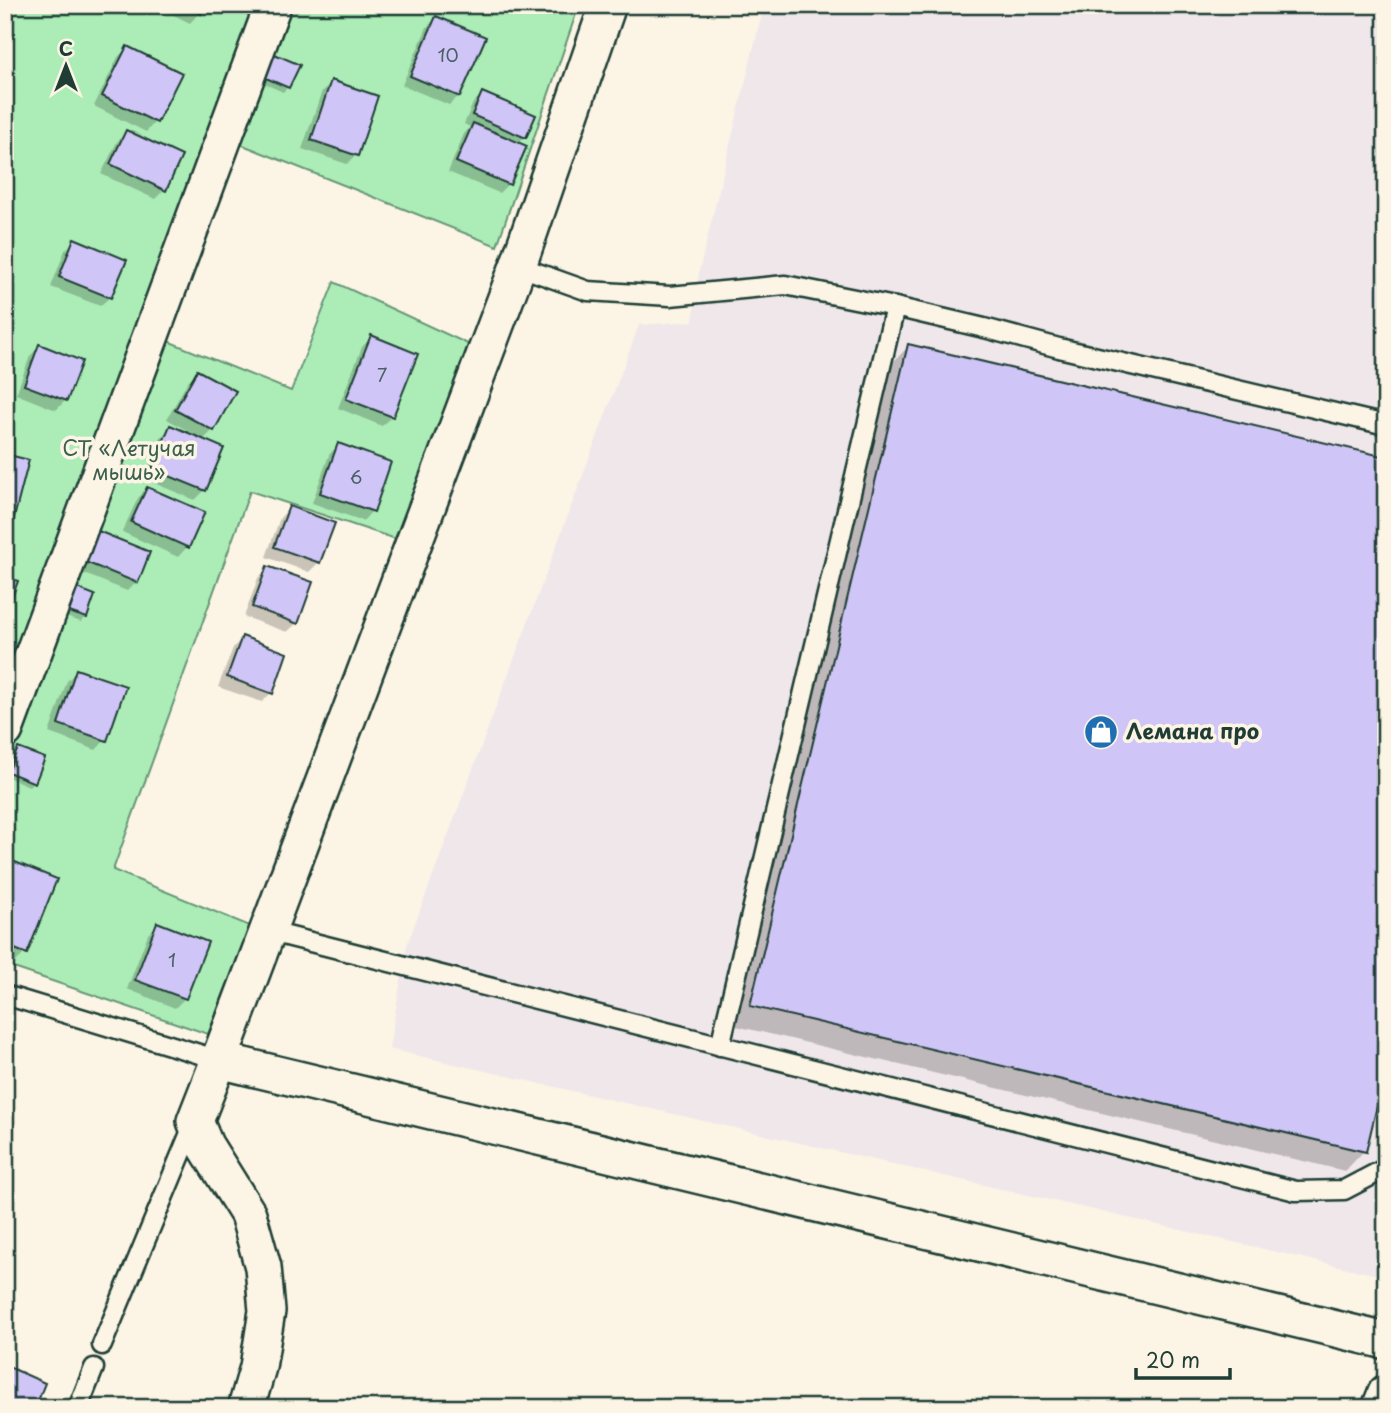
<svg xmlns="http://www.w3.org/2000/svg" width="1391" height="1413" font-family="'Playpen Sans',sans-serif">
<style>
.built{fill:#efe7ea}
.green{fill:#acedb7;stroke:#669576;stroke-width:2}
.shadow{fill:#0003}
.building{fill:#d0c5f7;stroke:#1f3d34;stroke-width:2}
.lines{fill:none;stroke-linecap:round;stroke-linejoin:round}
.lane-casing{stroke:#1f3d34;stroke-width:23}
.street-casing{stroke:#1f3d34;stroke-width:40}
.lane{stroke:#fcf5e5;stroke-width:18}
.street{stroke:#fcf5e5;stroke-width:35}
.labels{text-anchor:middle;stroke-width:7;stroke-linejoin:round;paint-order:stroke}
.number-label{font-size:18px;fill:#4b5f65}
.park-label{font-size:21px;fill:#3b604e;stroke:#fcf5e5}
.poi-label{font-size:21px;font-weight:bold;fill:#1f3d34;stroke:#fcf5e5;text-anchor:start}
</style>
<rect width="100%" height="100%" fill="#fcf5e5"/>
<filter id="ink" filterUnits="userSpaceOnUse"><feTurbulence type="fractalNoise" baseFrequency=".0143" numOctaves="2"/><feDisplacementMap in="SourceGraphic" scale="14" xChannelSelector="R" yChannelSelector="G"/><feConvolveMatrix kernelMatrix="1 2 1 2 8 2 1 2 1" color-interpolation-filters="sRGB"/></filter>
<g filter="url(#ink)">
<!-- built -->
<polygon class="built" points="764,5 1329,5 1386,19 1386,1277 389,1049 407,945 639,325 693,321 699,272"/>
<!-- green -->
<polygon class="green" points="5,5 579,5 497,246 210,132 138,329 291,391 334,282 468,344 399,540 250,491 113,870 250,926 208,1034 5,965"/>
<!-- shadow -->
<g class="shadow">
<polygon points="153,5 203,5 199,13 190,23"/>
<polygon points="442,5 456,5 452,9"/>
<polygon points="436,18 459,96 449,105 402,85 427,27"/>
<polygon points="127,48 155,122 146,132 94,106 118,57"/>
<polygon points="266,58 288,87 283,92 256,80"/>
<polygon points="332,82 356,155 347,164 302,149 322,91"/>
<polygon points="482,94 534,116 525,137 518,144 508,184 499,193 448,172 464,134 470,127 464,124 473,103"/>
<polygon points="126,132 164,190 155,199 101,174 117,142"/>
<polygon points="75,241 110,297 100,306 51,287 65,250"/>
<polygon points="372,337 392,416 382,426 338,408 362,347"/>
<polygon points="40,346 66,400 56,410 16,394 30,356"/>
<polygon points="909,346 1364,1151 1345,1171 732,1025 890,365"/>
<polygon points="197,372 213,430 202,441 205,490 195,500 144,479 161,437 170,428 196,438 197,436 167,419 188,381"/>
<polygon points="338,445 389,463 372,511 363,521 312,503 329,455"/>
<polygon points="147,489 203,513 187,547 178,557 122,532 138,498"/>
<polygon points="289,508 332,524 318,563 309,572 266,557 280,518"/>
<polygon points="98,533 137,582 127,591 77,571 89,542"/>
<polygon points="268,568 297,623 287,632 244,617 258,578"/>
<polygon points="78,590 86,617 81,622 66,617 74,594"/>
<polygon points="242,638 271,693 262,702 218,687 233,648"/>
<polygon points="77,671 105,740 96,750 49,733 67,681"/>
<polygon points="18,750 33,782 29,786 5,776 14,754"/>
<polygon points="10,862 25,953 16,962 5,958 5,867"/>
<polygon points="158,924 185,998 175,1008 127,989 148,934"/>
</g>
<!-- building -->
<g class="building">
<polygon points="182,5 205,5 201,14"/>
<polygon points="436,16 486,37 460,97 410,76"/>
<polygon points="127,46 182,73 157,123 102,96"/>
<polygon points="270,52 300,65 289,88 259,75"/>
<polygon points="331,80 378,96 358,156 311,140"/>
<polygon points="482,92 536,115 526,138 472,115"/>
<polygon points="473,123 527,146 510,185 456,162"/>
<polygon points="126,130 182,156 166,191 110,164"/>
<polygon points="74,238 127,260 111,298 59,277"/>
<polygon points="371,335 418,354 393,417 346,399"/>
<polygon points="39,344 82,361 67,401 24,385"/>
<polygon points="908,344 1386,457 1386,1068 1366,1152 750,1006"/>
<polygon points="197,370 236,391 214,431 175,410"/>
<polygon points="170,425 224,448 206,491 152,469"/>
<polygon points="338,443 391,462 374,512 320,493"/>
<polygon points="5,454 29,460 8,541 5,540"/>
<polygon points="147,487 205,512 189,548 131,522"/>
<polygon points="289,506 335,523 320,563 274,547"/>
<polygon points="98,531 150,552 138,583 85,562"/>
<polygon points="267,566 313,582 298,624 252,607"/>
<polygon points="5,576 18,581 5,616"/>
<polygon points="77,588 95,595 87,618 69,612"/>
<polygon points="242,636 287,653 273,694 227,677"/>
<polygon points="76,669 126,686 107,741 58,724"/>
<polygon points="18,748 45,758 35,783 8,772"/>
<polygon points="10,860 57,879 27,954 5,945 5,871"/>
<polygon points="157,922 208,942 186,999 135,980"/>
<polygon points="9,1367 45,1383 35,1408 5,1408 5,1375"/>
</g>
<g class="lines">
<!-- lane casing -->
<g class="lane-casing">
<g id="lane">
<polyline points="518,266 588,291 670,296 785,285 895,307 984,328 1059,348 1386,425"/>
<polyline points="267,931 1296,1191 1344,1190 1386,1168"/>
<polyline points="5,995 219,1060"/>
<polyline points="720,1046 895,307"/>
<polyline points="102,1345 195,1121"/>
<polyline points="78,1408 94,1368"/>
</g>
</g>
<!-- street casing -->
<g class="street-casing">
<g id="street">
<polyline points="5,730 273,5"/>
<polyline points="219,1060 1386,1341"/>
<polyline points="246,1408 258,1367 267,1311 263,1267 248,1214 205,1145 195,1121 219,1060 518,266 608,5"/>
<polyline points="1380,1408 1386,1393"/>
</g>
</g>
<!-- lane -->
<use href="#lane" class="lane"/>
<!-- street -->
<use href="#street" class="street"/>
</g>
</g>
<!-- icons -->
<defs>
<g id="shop-disc" transform="scale(1.75)"><circle r="9.5" fill="#1f6fb2" stroke="#fcf5e5"/><path d="M-5-2.5h2.3a2.7 3.5 0 0 1 5.4 0H5L5.5 6h-11ZM-1.5-2.5h3a1.5 2.3 0 0 0-3 0Z" fill="#fff"/></g>
</defs>
<g fill-rule="evenodd">
<use href="#shop-disc" x="1101" y="732"/>
</g>
<g class="labels">
<!-- number labels -->
<g class="number-label">
<text x="448" y="62">10</text>
<text x="382" y="382">7</text>
<text x="356" y="484">6</text>
<text x="172" y="967">1</text>
</g>
<!-- park labels -->
<g class="park-label">
<text x="129" y="456">СТ «Летучая<tspan x="129" dy="24">мышь»</tspan></text>
</g>
<!-- poi labels -->
<g class="poi-label">
<text x="1126" y="739">Лемана про</text>
</g>
</g>
<!-- margin -->
<rect width="1391" height="1413" fill="none" stroke="#fcf5e5" stroke-width="28"/>
<rect x="14" y="14" width="1363" height="1385" fill="none" stroke="#1f3d34" stroke-width="2.5" filter="url(#ink)"/>
<!-- north arrow -->
<g transform="translate(66 66)" stroke="#fcf5e5" stroke-width="5" paint-order="stroke">
<path d="M0-5L12 26L0 18L-12 26Z" fill="#1f3d34"/>
<text y="-10" font-size="19" font-weight="bold" text-anchor="middle" fill="#1f3d34">С</text>
</g>
<!-- scale -->
<path d="M1136 1368v10h94v-10" fill="none" stroke="#1f3d34" stroke-width="3.5"/>
<text x="1146" y="1368" font-size="21" fill="#1f3d34" stroke="#fcf5e5" stroke-width="5" paint-order="stroke">20 m</text>
</svg>
